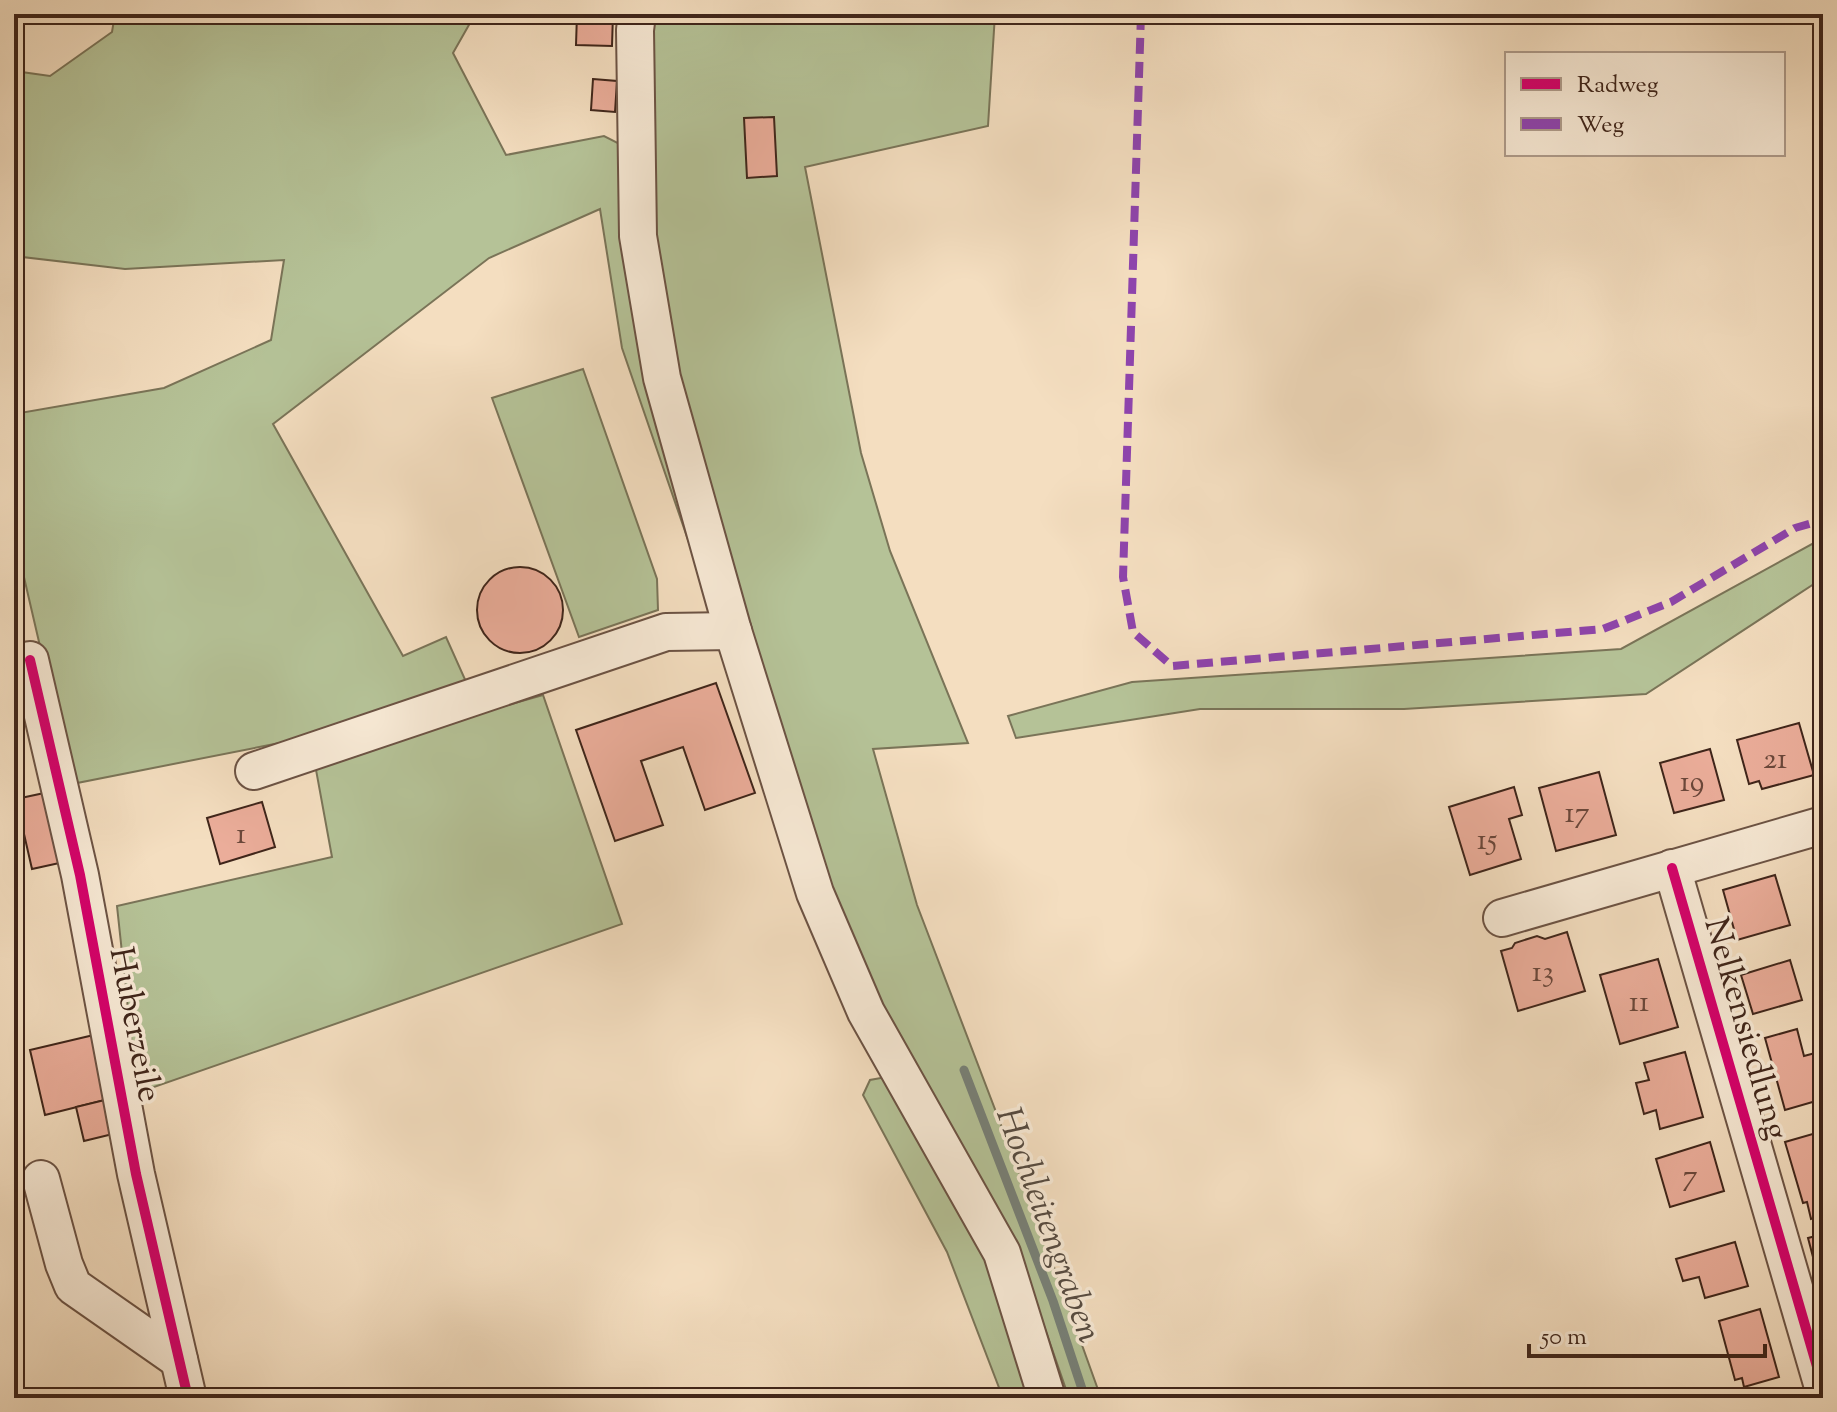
<svg xmlns="http://www.w3.org/2000/svg" width="1837" height="1412" font-family="'Sorts Mill Goudy',serif">
<style>
.green{fill:#b5c297;stroke:#7a7458;stroke-width:2}
.lines{fill:none;stroke-linecap:round;stroke-linejoin:round}
.stream{stroke:#778077;stroke-width:9}
.building{fill:#ebad9a;stroke:#3f251a;stroke-width:2}
.minor-casing{stroke:#6c5344;stroke-width:40}
.minor{stroke:#f8ead6;stroke-width:36}
.quiet{stroke:#8e44ad;stroke-width:8;stroke-dasharray:16 8;stroke-linecap:butt}
.cycleway-casing{stroke:#f8ead6;stroke-width:15}
.cycleway{stroke:#d6006c;stroke-width:10}
.labels{text-anchor:middle;stroke-width:7;stroke-linejoin:round;paint-order:stroke}
.number-label{font-size:30px;fill:#6a473a}
.street-label{font-size:34px;fill:#3f251a;stroke:#f8ead6}
.water-label{font-size:36px;font-style:italic;fill:#564b41;stroke:#f8ead6}
</style>
<rect width="100%" height="100%" fill="#f4dec0"/>
<filter id="stains"><feTurbulence type="fractalNoise" baseFrequency=".0025" numOctaves="4"/><feColorMatrix values="0 0 0 0 .2 0 0 0 0 .09 0 0 0 0 .02 0 0 0 .5 -.17"/></filter>
<radialGradient id="worn" r=".72"><stop offset=".6" stop-color="#630" stop-opacity="0"/><stop offset="1" stop-color="#630" stop-opacity=".3"/></radialGradient>
<!-- green -->
<g class="green">
<polygon points="115,14 471,14 474,16 453,53 506,155 604,136 649,159 654,14 995,14 988,126 805,167 861,453 890,551 968,743 873,749 917,905 1035,1214 1101,1398 1069,1398 1017,1248 899,1050 708,598 622,348 600,209 489,258 273,424 403,656 446,637 480,713 543,695 622,924 137,1093 117,906 332,857 310,737 72,784 23,573 14,560 14,414 164,388 271,340 284,260 125,269 14,256 14,71 50,76 112,32"/>
<polygon points="583,369 657,579 658,610 579,637 492,398"/>
<polygon points="1823,538 1823,578 1646,694 1404,709 1200,709 1016,738 1008,716 1132,682 1621,649"/>
<polygon points="886,1077 980,1241 1034,1398 1003,1398 947,1252 863,1095 870,1080"/>
</g>
<g class="lines">
<!-- stream -->
<polyline class="stream" points="964,1070 1053,1301 1085,1398"/>
</g>
<!-- building -->
<g class="building">
<polygon points="577,14 613,14 612,46 576,45"/>
<polygon points="593,79 617,81 615,112 591,110"/>
<polygon points="774,117 777,176 747,178 744,118"/>
<circle cx="520" cy="610" r="43"/>
<polygon points="716,683 755,793 705,810 683,747 641,761 663,825 615,841 576,730"/>
<polygon points="1799,723 1814,775 1762,789 1759,781 1749,784 1737,740"/>
<polygon points="1710,749 1724,800 1674,813 1660,763"/>
<polygon points="1599,772 1616,835 1556,851 1539,788"/>
<polygon points="1514,787 1522,815 1509,819 1521,859 1470,875 1449,807"/>
<polygon points="49,792 64,862 32,869 16,799"/>
<polygon points="262,802 275,847 220,864 207,818"/>
<polygon points="1775,875 1790,925 1737,940 1723,890"/>
<polygon points="1567,932 1585,991 1518,1011 1501,951 1512,948 1515,943 1537,936 1545,939"/>
<polygon points="1658,959 1678,1027 1620,1044 1600,975"/>
<polygon points="1790,960 1802,1000 1753,1014 1741,975"/>
<polygon points="1797,1029 1804,1056 1819,1052 1823,1061 1823,1099 1785,1110 1765,1038"/>
<polygon points="98,1034 113,1098 45,1115 30,1050"/>
<polygon points="1685,1052 1703,1117 1660,1129 1656,1110 1644,1114 1636,1083 1649,1080 1644,1063"/>
<polygon points="113,1098 121,1132 84,1141 76,1107"/>
<polygon points="1823,1131 1823,1215 1811,1219 1807,1202 1803,1203 1785,1142"/>
<polygon points="1710,1142 1724,1191 1670,1207 1656,1159"/>
<polygon points="1823,1234 1823,1295 1808,1238"/>
<polygon points="1735,1242 1748,1286 1705,1298 1699,1277 1683,1281 1676,1259"/>
<polygon points="1760,1309 1779,1377 1744,1387 1742,1378 1735,1380 1719,1321"/>
</g>
<g class="lines">
<!-- minor casing -->
<g class="minor-casing">
<g id="minor">
<polyline points="637,14 635,30 638,236 662,378 733,631 815,893 866,1012 1002,1253 1047,1398"/>
<polyline points="30,660 80,875 136,1174 188,1398"/>
<polyline points="254,771 666,632 733,631"/>
<polyline points="1672,868 1823,1387"/>
<polyline points="1502,918 1823,825"/>
<polyline points="41,1179 64,1264 73,1286 179,1360"/>
</g>
</g>
<!-- minor -->
<use href="#minor" class="minor"/>
<!-- quiet -->
<polyline class="quiet" points="1141,14 1123,577 1133,632 1172,666 1603,629 1671,602 1795,528 1823,520"/>
<!-- cycleway casing -->
<g class="cycleway-casing">
<g id="cycleway">
<polyline points="30,660 80,875 136,1174 188,1398"/>
<polyline points="1672,868 1823,1387"/>
</g>
</g>
<!-- cycleway -->
<use href="#cycleway" class="cycleway"/>
</g>
<g class="labels">
<!-- number labels -->
<g class="number-label">
<text x="1775" y="768">21</text>
<text x="1692" y="791">19</text>
<text x="1577" y="822">17</text>
<text x="241" y="843">1</text>
<text x="1487" y="849">15</text>
<text x="1543" y="981">13</text>
<text x="1639" y="1011">11</text>
<text x="1690" y="1185">7</text>
</g>
<!-- street labels -->
<g class="street-label">
<text transform="translate(137 1024) rotate(79)" y="12">Huberzeile</text>
<text transform="translate(1748 1028) rotate(74)" y="12">Nelkensiedlung</text>
</g>
<!-- water labels -->
<g class="water-label">
<text transform="translate(1051 1224) rotate(70)" y="13">Hochleitengraben</text>
</g>
</g>
<!-- margin -->
<rect width="1837" height="1412" fill="none" stroke="#f4dec0" stroke-width="48"/>
<rect x="16" y="16" width="1805" height="1380" fill="none" stroke="#3f251a" stroke-width="4"/>
<rect x="24" y="24" width="1789" height="1364" fill="none" stroke="#3f251a" stroke-width="2"/>
<!-- legend -->
<rect x="1505" y="52" width="280" height="104" fill="#f8ead6" stroke="#ae9b8b" stroke-width="2"/>
<rect x="1521" y="78" width="40" height="12" fill="#d6006c" stroke="#ae9b8b" stroke-width="2"/>
<text x="1577" y="92" font-size="24" fill="#3f251a">Radweg</text>
<rect x="1521" y="118" width="40" height="12" fill="#8e44ad" stroke="#ae9b8b" stroke-width="2"/>
<text x="1577" y="132" font-size="24" fill="#3f251a">Weg</text>
<!-- scale -->
<path d="M1529 1344v12h236v-12" fill="none" stroke="#3f251a" stroke-width="4"/>
<text x="1541" y="1344" font-size="24" fill="#3f251a" stroke="#f8ead6" stroke-width="6" paint-order="stroke">50 m</text>
<rect width="100%" height="100%" filter="url(#stains)"/>
<rect width="100%" height="100%" fill="url(#worn)"/>
</svg>
